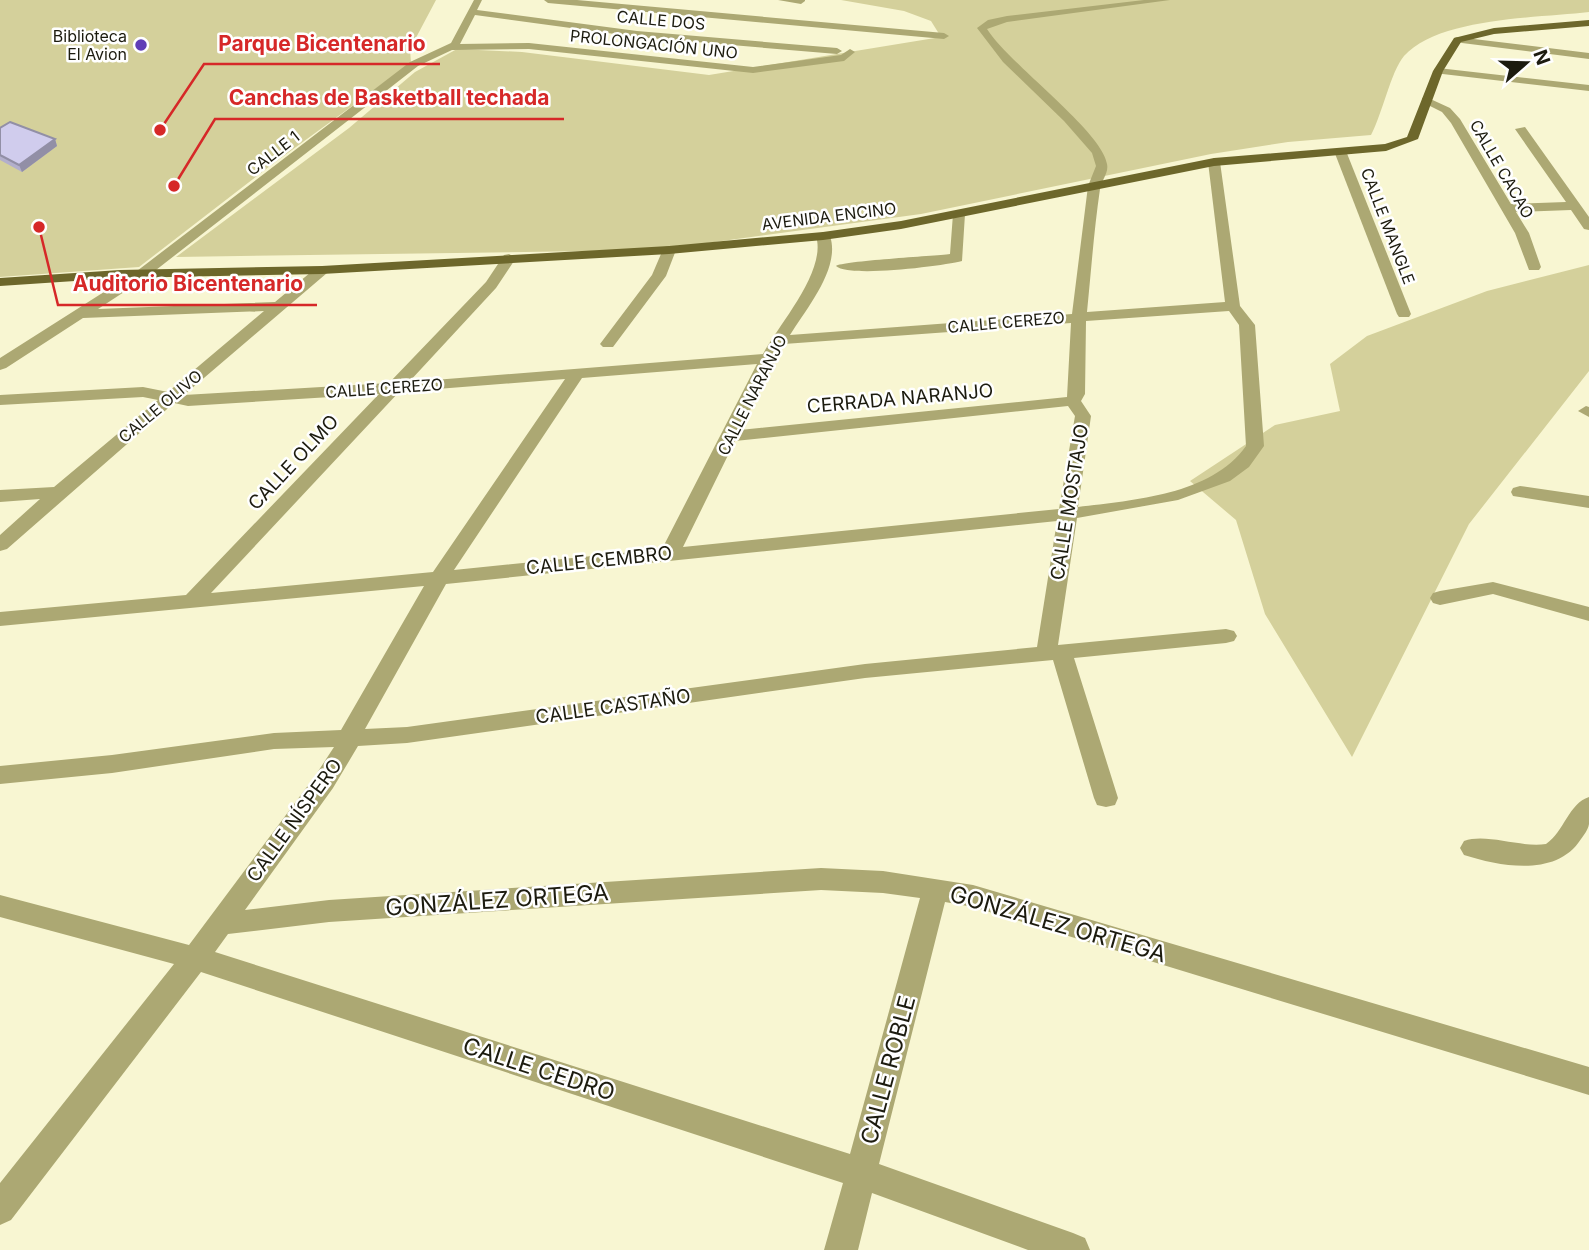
<svg xmlns="http://www.w3.org/2000/svg" width="1589" height="1250" font-family="Inter,sans-serif">
<style>
.green{fill:#d4d09b}
.lines{fill:none;stroke-linecap:round;stroke-linejoin:round}
.minor{fill:#aca873;fill-rule:evenodd}
.major{fill:#6d672b;fill-rule:evenodd}
.wall{fill:#b3afcc}
.shaded-wall{fill:#928fa6}
.building{fill:#d0cced;stroke:#928fa6;stroke-width:2}
.poi-dot{fill:#603eb7;stroke:#fff;stroke-width:2.5}
.labels{text-anchor:middle;stroke-width:5;stroke-linejoin:round;paint-order:stroke}
.far-street-label{font-size:16px;fill:#1c1b0f;stroke:#fff}
.far-poi-label{font-size:16px;fill:#1c1b0f;stroke:#fff;text-anchor:end}
.street-label{font-size:19px;fill:#1c1b0f;stroke:#fff}
.near-street-label{font-size:23px;fill:#1c1b0f;stroke:#fff}
.leader{fill:none;stroke:#d62828;stroke-width:2.5}
.callout-dot{fill:#d62828;stroke:#fff;stroke-width:2.5}
.callout-label{font-size:21px;text-anchor:middle;font-weight:bold;fill:#d62828;stroke:#fff;stroke-width:5;stroke-linejoin:round;paint-order:stroke}
</style>
<rect width="100%" height="100%" fill="#f8f6d2"/>
<!-- green -->
<g class="green">
<polygon points="0,0 436,0 410,49 411,63 270,166 139,267 0,277"/>
<path d="M841 0H1589V12C1539 18 1439 17 1404 56 1391 71 1382 115 1371 135L1288 142 1211 154 921 214 656 250 176 257 349 128 415 72 457 49 522 52 709 75 941 37 931 21 904 11Z"/>
<polygon points="1589,265 1589,371 1469,524 1352,757 1265,614 1236,520 1190,481 1275,425 1340,411 1330,364 1367,336 1487,291"/>
</g>
<g class="lines">
<!-- minor -->
<g class="minor">
<path d="M474 0H482L477 10 637 31 837 48 842 51 837 54 637 37 475 15 460 44 529 43 753 67 841 55 850 49 855 52 844 61 753 73 529 49 452 50 418 66 147 277 98 309 275 302 317 267H327V273L184 395 389 383 486 282 504 255 509 254 516 258 496 288 409 382 763 354C779 324 827 271 816 236L823 232 830 236C841 268 806 309 790 335L1072 314 1088 186 1096 166 1092 153 1064 121 1003 62 977 28 988 20 1007 16 1144 0H1170L1007 22 987 29C1010 65 1102 131 1107 164 1109 173 1101 181 1100 189 1094 230 1091 272 1087 312L1225 302 1208 162 1214 158 1220 162 1240 306 1255 325 1264 446 1249 467 1230 481 1178 500 1077 518 1058 645 1226 629 1234 631 1237 636 1234 641 1226 643 1074 658 1118 798 1115 805 1106 807 1097 805 1094 798 1053 660 865 678 407 743 358 746 333 788 245 910 329 900 821 868 883 871 973 885 1589 1067V1095L973 907 945 902 879 1164 1073 1233 1085 1238 1090 1250H1028L872 1193 858 1250H824L843 1183 201 972 11 1220 0 1225V1183L174 964 0 917V895L189 945 315 776 334 747 274 749 112 773 0 784V766L112 755 274 733 341 730 424 586 0 626V612L186 595 379 394 188 406 174 403 7 549 0 551V535L40 499 0 502V490L54 487 158 400 143 397 0 405V395L143 387 168 392 264 311 83 318 6 368 0 370V358L137 271 410 62 451 43ZM1229 311 1239 325 1246 446C1211 495 1134 500 1078 507L1091 416 1081 401 1085 394 1086 321ZM1071 323 1067 397 740 430 784 344ZM757 364 662 549 454 570 582 378ZM565 379 433 572 211 593 399 392ZM1068 406 1075 416 1059 509 683 547 735 441ZM1057 521 1037 647 865 664 407 727 365 729 446 584ZM821 890 883 893 920 898 850 1154 215 952 228 934 329 922Z"/>
<polygon points="544,0 577,0 944,33 949,36 944,39 548,3"/>
<polygon points="778,0 805,0 805,1 801,4"/>
<polygon points="1457,37 1589,53 1589,59 1454,42 1454,38"/>
<polygon points="1438,68 1589,85 1589,91 1434,73 1434,69"/>
<polygon points="1426,97 1450,108 1460,119 1511,204 1566,202 1515,129 1525,127 1589,217 1589,230 1584,229 1571,210 1516,212 1529,233 1541,267 1539,270 1529,270 1515,233 1451,123 1442,112 1422,102 1422,98"/>
<polygon points="1336,149 1346,151 1411,314 1409,317 1399,317 1397,314 1334,151"/>
<path d="M959 210 965 214 962 261C942 266 849 278 836 266 842 261 934 256 950 254L953 214Z"/>
<polygon points="669,246 676,250 666,276 613,347 603,347 600,344 652,275 664,247"/>
<polygon points="1586,406 1589,407 1589,417 1578,411"/>
<polygon points="1520,486 1589,496 1589,508 1513,496 1511,492 1513,488"/>
<polygon points="1493,582 1589,607 1589,621 1493,594 1440,605 1433,603 1430,598 1433,593 1440,591"/>
<path d="M1589 797C1589 805 1589 816 1589 824 1588 830 1584 835 1581 839 1557 877 1502 867 1464 855L1460 848 1464 841C1487 833 1520 848 1546 844 1564 832 1569 803 1589 797Z"/>
</g>
<!-- major -->
<polygon class="major" points="1589,20 1589,26 1494,34 1461,42 1443,71 1418,139 1386,151 1214,166 901,229 823,240 669,254 322,274 120,278 0,286 0,278 120,270 322,266 669,246 823,232 901,221 1214,158 1385,144 1407,137 1433,71 1454,38 1494,28"/>
</g>
<!-- wall -->
<polygon class="wall" points="0,128 55,139 57,146 22,172 0,160"/>
<!-- shaded-wall -->
<polygon class="shaded-wall" points="55,139 57,146 22,172 19,165"/>
<!-- building -->
<polygon class="building" points="10,122 55,139 19,165 0,155 0,128"/>
<!-- markers -->
<circle class="poi-dot" cx="141" cy="45" r="7"/>
<g class="labels">
<!-- far-street labels -->
<g class="far-street-label">
<text transform="translate(661 20) rotate(5)" y="6">CALLE DOS</text>
<text transform="translate(654 44) rotate(6)" y="6">PROLONGACIÓN UNO</text>
<text transform="translate(273 153) rotate(-38)" y="6">CALLE 1</text>
<text transform="translate(1502 169) rotate(60)" y="6">CALLE CACAO</text>
<text transform="translate(829 216) rotate(-7)" y="6">AVENIDA ENCINO</text>
<text transform="translate(1388 226) rotate(69)" y="6">CALLE MANGLE</text>
<text transform="translate(1006 322) rotate(-5)" y="6">CALLE CEREZO</text>
<text transform="translate(384 388) rotate(-4)" y="6">CALLE CEREZO</text>
<text transform="translate(752 395) rotate(-63)" y="6">CALLE NARANJO</text>
<text transform="translate(160 406) rotate(-40)" y="6">CALLE OLIVO</text>
</g>
<!-- far-poi labels -->
<g class="far-poi-label">
<text x="127" y="42">Biblioteca<tspan x="127" dy="18">El Avion</tspan></text>
</g>
<!-- street labels -->
<g class="street-label">
<text transform="translate(900 398) rotate(-5)" y="7">CERRADA NARANJO</text>
<text transform="translate(293 462) rotate(-47)" y="7">CALLE OLMO</text>
<text transform="translate(1069 502) rotate(-81)" y="7">CALLE MOSTAJO</text>
<text transform="translate(599 560) rotate(-6)" y="7">CALLE CEMBRO</text>
<text transform="translate(613 706) rotate(-8)" y="7">CALLE CASTAÑO</text>
<text transform="translate(294 820) rotate(-54)" y="7">CALLE NÍSPERO</text>
</g>
<!-- near-street labels -->
<g class="near-street-label">
<text transform="translate(497 900) rotate(-4)" y="8">GONZÁLEZ ORTEGA</text>
<text transform="translate(1058 924) rotate(16)" y="8">GONZÁLEZ ORTEGA</text>
<text transform="translate(539 1069) rotate(18)" y="8">CALLE CEDRO</text>
<text transform="translate(888 1070) rotate(-75)" y="8">CALLE ROBLE</text>
</g>
</g>
<!-- callouts -->
<path class="leader" d="M160 130L204 64H440M174 186L215 119H564M39 227L58 305H317"/>
<g class="callout-dot">
<circle cx="160" cy="130" r="7"/>
<circle cx="174" cy="186" r="7"/>
<circle cx="39" cy="227" r="7"/>
</g>
<g class="callout-label">
<text x="322" y="51">Parque Bicentenario</text>
<text x="389" y="105">Canchas de Basketball techada</text>
<text x="188" y="291">Auditorio Bicentenario</text>
</g>
<!-- north arrow -->
<g transform="translate(1526 63) rotate(70)" stroke="#ffffff" stroke-width="5" paint-order="stroke">
<path d="M0-5L12 26L0 18L-12 26Z" fill="#1c1b0f"/>
<text y="-10" font-size="19" font-weight="bold" text-anchor="middle" fill="#1c1b0f">N</text>
</g>
</svg>
